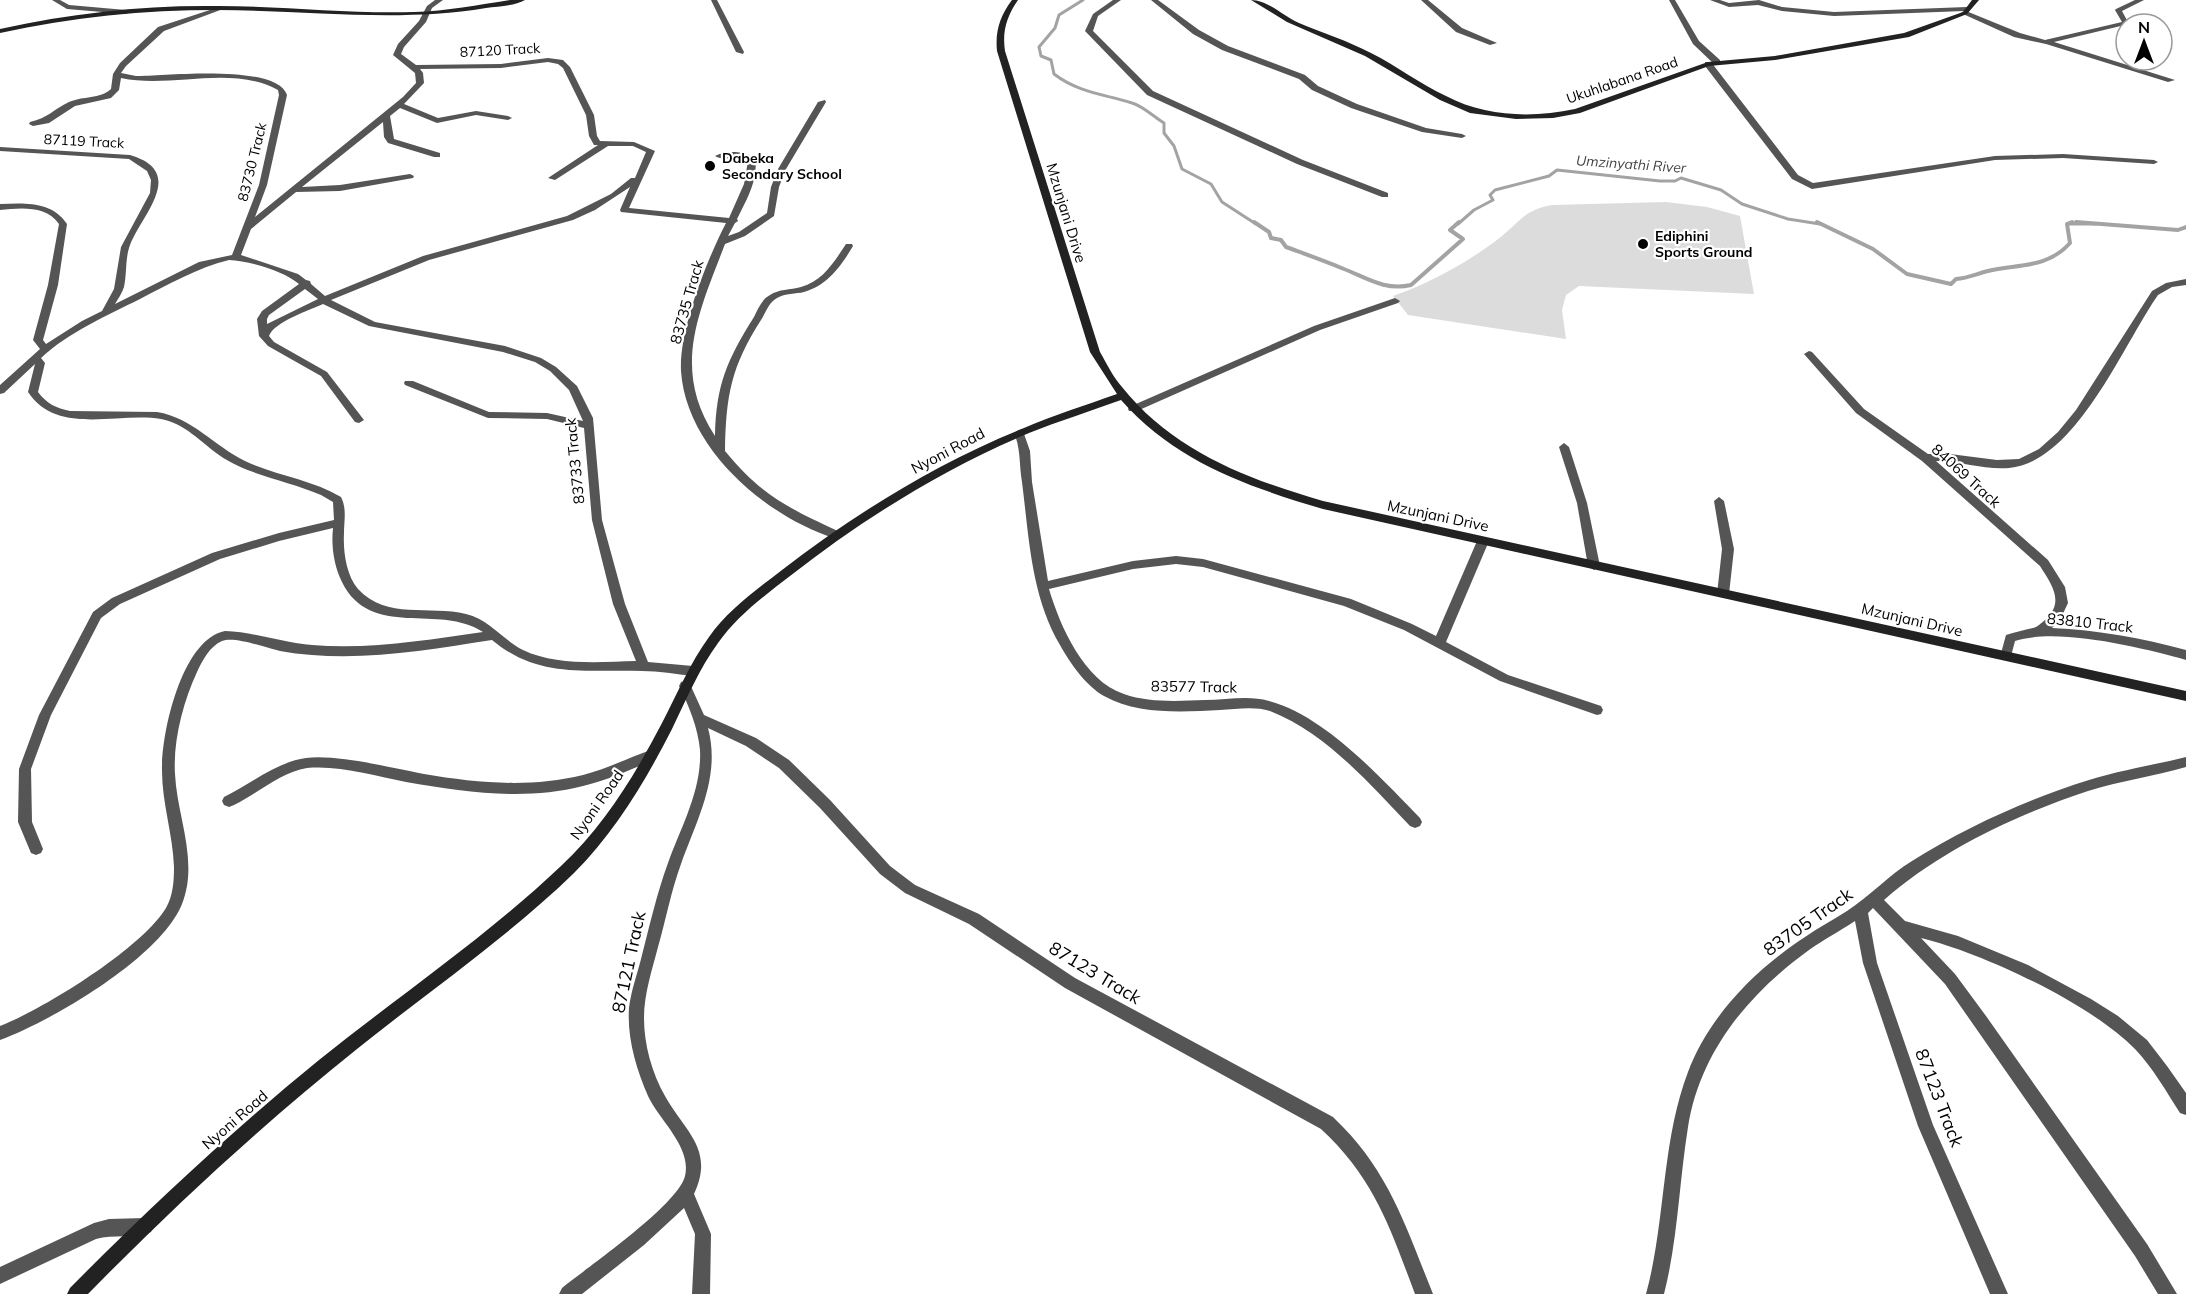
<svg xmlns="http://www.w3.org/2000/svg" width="2186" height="1294" font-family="Mulish,sans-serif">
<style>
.green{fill:#dcdcdc}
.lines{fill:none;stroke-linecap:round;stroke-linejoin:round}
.stream-far1{stroke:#a3a3a3;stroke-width:3}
.stream{stroke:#a3a3a3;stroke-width:4}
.street{fill:#555;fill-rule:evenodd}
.secondary{fill:#222;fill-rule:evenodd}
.poi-dot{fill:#000;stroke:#fff;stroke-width:2}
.labels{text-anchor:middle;stroke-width:4.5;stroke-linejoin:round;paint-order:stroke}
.far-street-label{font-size:14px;fill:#000;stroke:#fff}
.far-poi-label{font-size:14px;font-weight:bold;fill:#000;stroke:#fff;text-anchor:start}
.far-water-label{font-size:14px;font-style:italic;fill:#444;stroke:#fff}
.street-label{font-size:15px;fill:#000;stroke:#fff}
.near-street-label{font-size:18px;fill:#000;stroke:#fff}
</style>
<rect width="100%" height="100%" fill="#fff"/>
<!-- green -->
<path class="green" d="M1666 202 1707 207 1740 216 1754 294 1579 286 1566 295 1562 310 1566 339 1408 315 1393 296C1431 283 1470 261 1502 236 1521 220 1525 210 1552 205Z"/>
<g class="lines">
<!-- stream-far1 -->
<g class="stream-far1">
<path d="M1083 0 1059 15 1055 28 1039 47 1041 56 1051 60 1054 74C1079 93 1104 94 1132 103 1143 106 1154 117 1164 123V133L1174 146 1182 169 1211 184 1222 202 1256 224"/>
<polyline points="1458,224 1474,210 1493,200 1490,195 1495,190 1549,176 1557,170 1660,181 1675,181 1681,178 1721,190 1742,204 1788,219 1820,224"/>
<polyline points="2068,224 2096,224"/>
</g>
<!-- stream -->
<g class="stream">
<path d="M1254 222 1269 232 1271 238 1281 240 1286 247C1305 254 1325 261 1344 269 1367 278 1385 291 1411 285L1463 239 1450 230 1459 222"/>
<path d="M1817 222 1873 249 1907 274 1951 284 1956 279C1968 278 1976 274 1988 271 2016 264 2047 269 2070 243L2067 224 2072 222"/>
<polyline points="2076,222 2178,230 2186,227"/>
</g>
<!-- street -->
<g class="street">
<polygon points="52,0 60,0 69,5 126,10 129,12 126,14 67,9"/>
<path d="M435 0H443L432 8 426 22 404 47 401 54 416 65 501 64 548 58 563 60 570 67 594 115 597 136 600 141 634 142 655 151 629 208 729 218 744 184 748 161C738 154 725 162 715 156 726 150 745 151 755 158 759 179 746 201 737 219L738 221 735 223 728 236 739 232 767 213 771 187 778 169 818 102 825 100 826 102 786 169 779 187 774 216 745 236 725 244C699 312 671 369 715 436 716 385 727 360 754 317 758 309 762 299 770 295 779 289 790 290 801 287 823 281 834 262 846 244H852L853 246C841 266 828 285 804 292 796 294 785 293 777 298 769 302 766 312 761 320 731 367 726 395 725 451 761 495 788 508 838 531L840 534 834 538C765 516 686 448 681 371 679 329 707 260 726 223L621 212 620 210 630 187 595 210 573 220 429 260 331 300 375 322 505 346 541 358 556 367 577 386 593 418 602 520 625 604 648 662 693 666 697 668 699 671 697 674 693 676C676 674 659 671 642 671 586 669 539 679 492 640 433 649 372 660 312 655 301 654 290 653 280 651 266 648 235 636 222 641 210 646 202 661 197 672 183 702 173 741 175 774 177 817 199 861 182 904 161 957 52 1021 0 1040V1026C44 1009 142 948 166 908 173 896 174 881 174 867 173 835 162 803 162 771 161 733 182 639 225 631 255 632 283 643 312 645 369 650 426 640 483 632 440 603 370 640 342 582 334 566 331 546 333 528L279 541 220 559 120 604 101 618 51 715 31 769 32 822 43 849 41 853 36 855 31 853 18 822 19 769 39 715 93 612 112 598 212 553 279 533 334 520 333 502 321 495C287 480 249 476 219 455 201 442 184 423 161 419 117 412 57 436 28 392L35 364 4 393 0 394V385L40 349 33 340 48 285 59 224C46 205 20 208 0 210V204C25 203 52 201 67 224L58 285 43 340 46 344 82 321 102 311 114 289 121 247 150 193 151 180 147 171 129 159 0 151V147L130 155C187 172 143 213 130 245 125 258 127 274 124 287 122 293 118 299 115 304L199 262 232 255 259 185 279 95 278 90C229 64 172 89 121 78L119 90 111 98 75 106 49 123 33 126 29 124 30 122C48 118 54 109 69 102 83 96 100 99 111 89L113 74 120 63 158 27 219 7H223V9L164 31 126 66 121 73 136 76C165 76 276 63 287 95L267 185 255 217 403 97 416 83 415 73 393 55 398 44 419 21 427 6ZM548 62 558 64 563 68 586 115 589 136 594 145H598L548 178 555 180 608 146H633L646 152 635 178H631L611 194 567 216 423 256 325 296 311 284 310 281 306 280 298 274 241 255 251 229 296 192 340 191 413 178 414 176 410 174 340 185 302 187 383 122 384 137 388 143 434 157H440V153L394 139 390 116 400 108 437 123 476 115 508 120 512 118 508 116 476 111 438 118 404 104 424 83 423 73 420 69 501 68ZM229 260C250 261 284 271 299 284L262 311 257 319 259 336 268 346 321 376 355 422 359 423 364 420 327 372 274 342 269 336C274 322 310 310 323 304L369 326 503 352 535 362 550 371 569 390 583 421 547 413 489 412 413 381H405L404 383 405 385 488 418 547 419 584 428 592 520 613 604 636 661C600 662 556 666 523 650 503 640 490 620 466 614 430 605 386 620 358 589 346 575 343 551 344 533 344 520 347 509 341 497 311 479 277 476 245 461 214 446 193 418 157 412L70 411C56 408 47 404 38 392L45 363 41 358C69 332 106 316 140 299 169 284 197 268 229 260ZM305 289 318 299 267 324V319L269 315Z"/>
<polygon points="711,0 717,0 744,52 743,54 736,52"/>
<polygon points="1113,0 1121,0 1098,16 1093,31 1153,91 1303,160 1388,193 1388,197 1382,197 1297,164 1147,95 1085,31 1093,14"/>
<polygon points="1151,0 1158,0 1199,30 1228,46 1305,75 1318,86 1357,104 1426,128 1462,134 1466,136 1462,138 1422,132 1351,108 1312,90 1299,79 1222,50 1193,34"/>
<polygon points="1421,0 1428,0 1462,28 1497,43 1490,45 1456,32"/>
<polygon points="1669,0 1675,0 1699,41 1720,60 1720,64 1714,64 1693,44"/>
<polygon points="1710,0 1720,0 1729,3 1759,0 1782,7 1834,12 1967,7 1970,9 1966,11 2020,33 2045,40 2122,22 2115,10 2116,9 2135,0 2144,0 2122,11 2129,24 2054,42 2175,80 2168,82 2046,44 2014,37 1963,14 1961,13 1964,11 1834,16 1782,11 1758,5 1729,7"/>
<polygon points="1705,62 1711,62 1798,175 1813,183 1995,156 2063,154 2154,160 2158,162 2154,164 2063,158 1995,160 1812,189 1792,179 1705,66"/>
<path d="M2186 279V285L2172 287 2158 295C2123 345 2076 462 2009 468 1985 470 1960 461 1936 461L2048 560 2065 587 2068 603 2060 620 2052 628C2097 630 2142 638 2186 650V660C2143 648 2058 627 2015 641L2010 660H2002L2000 657 2006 635C2015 632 2024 630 2033 628 2038 627 2041 623 2045 620 2065 602 2052 585 2040 566L1922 461 1856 413 1804 354 1809 351 1812 352 1864 409 1928 454H1950L1997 460 2019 459 2039 449 2058 432 2076 410 2152 291 2166 283Z"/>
<polygon points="1395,298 1400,301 1398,303 1320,330 1137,411 1129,411 1128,409 1129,407 1314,326"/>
<path d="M1019 430 1023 431 1030 451 1032 482 1048 581 1133 561 1176 556 1203 559 1351 599 1412 624 1436 636 1477 541 1483 537 1489 541 1446 642 1508 675 1601 706 1603 710 1601 714 1597 715 1500 681 1404 630 1344 606 1203 567 1176 564 1133 569 1049 589C1060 626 1084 681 1124 694 1149 703 1179 701 1205 700 1226 700 1249 695 1269 701 1325 716 1380 777 1420 818L1422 822 1420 826 1415 828 1410 826C1370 784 1326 733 1270 711 1255 706 1236 709 1220 710 1183 712 1138 715 1104 696 1086 686 1070 663 1060 645 1031 596 1029 537 1022 482 1019 465 1021 449 1014 433Z"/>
<polygon points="1564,443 1569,447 1587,503 1600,566 1594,570 1588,566 1577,503 1559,447"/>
<polygon points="1719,497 1724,501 1734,549 1729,594 1723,598 1717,594 1722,549 1714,501"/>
<path d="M685 681 689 682 704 715 756 738 789 760 830 800 890 866 915 885 979 914 1075 978 1333 1117C1389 1170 1405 1225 1433 1294H1415C1390 1228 1375 1179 1321 1129L1065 988 969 924 905 893 880 874 820 808 779 768 746 746 708 728C721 777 697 819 681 864 671 891 666 919 658 947 652 970 644 994 644 1018 644 1045 652 1073 665 1096 685 1132 715 1149 694 1194L711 1234 710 1294H692L695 1234 684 1208 644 1245 582 1294H559L562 1288C588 1267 678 1205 685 1176 692 1147 659 1120 648 1096 636 1068 627 1038 629 1008 631 990 638 972 642 955 650 924 657 893 668 863 681 827 702 790 700 750 698 728 689 706 679 686L681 682Z"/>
<path d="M651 750 656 751 657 755 656 759C632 769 608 780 583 786 524 801 465 792 406 782 375 776 339 765 307 768 281 772 257 794 234 805L229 807 224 805 222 801 224 797C251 784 276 762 306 758 337 754 392 768 424 774 477 783 530 788 583 775 606 769 628 758 651 750Z"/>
<path d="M2186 757V767C2154 776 2120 781 2088 791 2016 815 1941 850 1884 900L1905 921 1958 936 2028 965 2091 999 2118 1016 2147 1040 2167 1066 2186 1093V1115L2180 1113C2166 1091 2153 1068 2135 1049 2091 1004 1983 953 1921 938L1955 974 1986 1016 2147 1244 2177 1294H2158L2135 1256 1945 984 1873 908 1868 913 1877 963 1933 1125 2008 1294H1990L1918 1126 1863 963 1855 921C1840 931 1823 940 1809 950 1748 994 1700 1052 1688 1127 1679 1183 1678 1239 1664 1294H1646C1666 1221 1661 1143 1688 1072 1709 1016 1756 969 1805 937 1819 927 1833 920 1847 911 1870 896 1889 875 1912 861 1966 827 2028 799 2089 780 2121 770 2154 765 2186 757Z"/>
<path d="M145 1218 151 1220 153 1226 151 1232C134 1239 113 1234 96 1239L0 1284V1267L94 1223 109 1219Z"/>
</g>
<!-- secondary -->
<g class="secondary">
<path d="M510 0H525C515 6 498 6 486 8 396 23 307 10 217 10 144 10 72 17 0 33V29C72 13 144 5 218 6 283 6 349 14 414 12 447 11 478 5 510 0Z"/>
<path d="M1012 0H1018C1007 16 1002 31 1005 51L1100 352C1107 364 1113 377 1122 387 1173 451 1247 479 1323 501L2186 691V701L1323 509C1246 486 1176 462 1121 400 1091 411 1059 421 1029 433 943 469 863 519 790 576 764 596 737 616 718 643 699 669 686 700 672 729 646 780 615 832 574 873 507 938 429 991 357 1049 262 1125 173 1207 88 1294H67L70 1288C149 1208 232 1131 319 1060 400 995 486 937 561 866 604 826 635 775 662 723 677 694 690 663 709 637 728 610 756 590 782 570 856 513 937 463 1024 428 1054 415 1086 405 1117 394L1090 352 997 51C995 31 1000 16 1012 0Z"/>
<path d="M1251 0C1268 0 1283 16 1299 23 1323 33 1348 41 1371 53 1397 66 1420 84 1446 96 1486 117 1532 118 1575 109L1708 62 1775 56 1904 33 1963 12 1972 0H1979L1967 14 1909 37 1775 60 1709 66 1580 113 1553 118 1516 119 1470 113 1440 100 1365 56 1287 22Z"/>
</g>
</g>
<!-- markers -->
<g class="poi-dot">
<circle cx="710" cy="166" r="6"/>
<circle cx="1643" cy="244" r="6"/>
</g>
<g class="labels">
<!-- far-street labels -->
<g class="far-street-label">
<text transform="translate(500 50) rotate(-3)" y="5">87120 Track</text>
<text transform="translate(1622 80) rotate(-19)" y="5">Ukuhlabana Road</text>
<text transform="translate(84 141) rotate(3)" y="5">87119 Track</text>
<text transform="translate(252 162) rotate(-76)" y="5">83730 Track</text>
</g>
<!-- far-poi labels -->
<g class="far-poi-label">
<text x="722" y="163">Dabeka<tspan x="722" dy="16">Secondary School</tspan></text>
<text x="1655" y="241">Ediphini<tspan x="1655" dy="16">Sports Ground</tspan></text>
</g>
<!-- far-water labels -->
<g class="far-water-label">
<text transform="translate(1631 164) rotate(4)" y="5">Umzinyathi River</text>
</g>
<!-- street labels -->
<g class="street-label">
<text transform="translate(1066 213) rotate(73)" y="5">Mzunjani Drive</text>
<text transform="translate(687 302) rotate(-74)" y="5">83735 Track</text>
<text transform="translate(948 451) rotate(-28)" y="5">Nyoni Road</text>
<text transform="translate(575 461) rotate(-96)" y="5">83733 Track</text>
<text transform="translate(1966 476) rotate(42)" y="5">84069 Track</text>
<text transform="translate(1438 516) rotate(12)" y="5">Mzunjani Drive</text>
<text transform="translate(1912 620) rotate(13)" y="5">Mzunjani Drive</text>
<text transform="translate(2090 623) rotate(6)" y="5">83810 Track</text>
<text transform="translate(1194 687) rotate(1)" y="5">83577 Track</text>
<text transform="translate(597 805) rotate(-55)" y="5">Nyoni Road</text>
<text transform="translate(235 1120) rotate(-41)" y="5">Nyoni Road</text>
</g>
<!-- near-street labels -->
<g class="near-street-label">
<text transform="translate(1808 922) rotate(-35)" y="6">83705 Track</text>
<text transform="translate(629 962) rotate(-78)" y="6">87121 Track</text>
<text transform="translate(1095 973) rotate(31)" y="6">87123 Track</text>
<text transform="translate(1939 1098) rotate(69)" y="6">87123 Track</text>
</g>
</g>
<!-- north arrow -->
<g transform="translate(2144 42)"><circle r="28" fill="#ffffff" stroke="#999999" stroke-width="1.5"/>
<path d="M0-4.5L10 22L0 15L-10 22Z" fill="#000000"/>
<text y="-9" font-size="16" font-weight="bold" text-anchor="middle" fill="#000000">N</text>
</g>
</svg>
